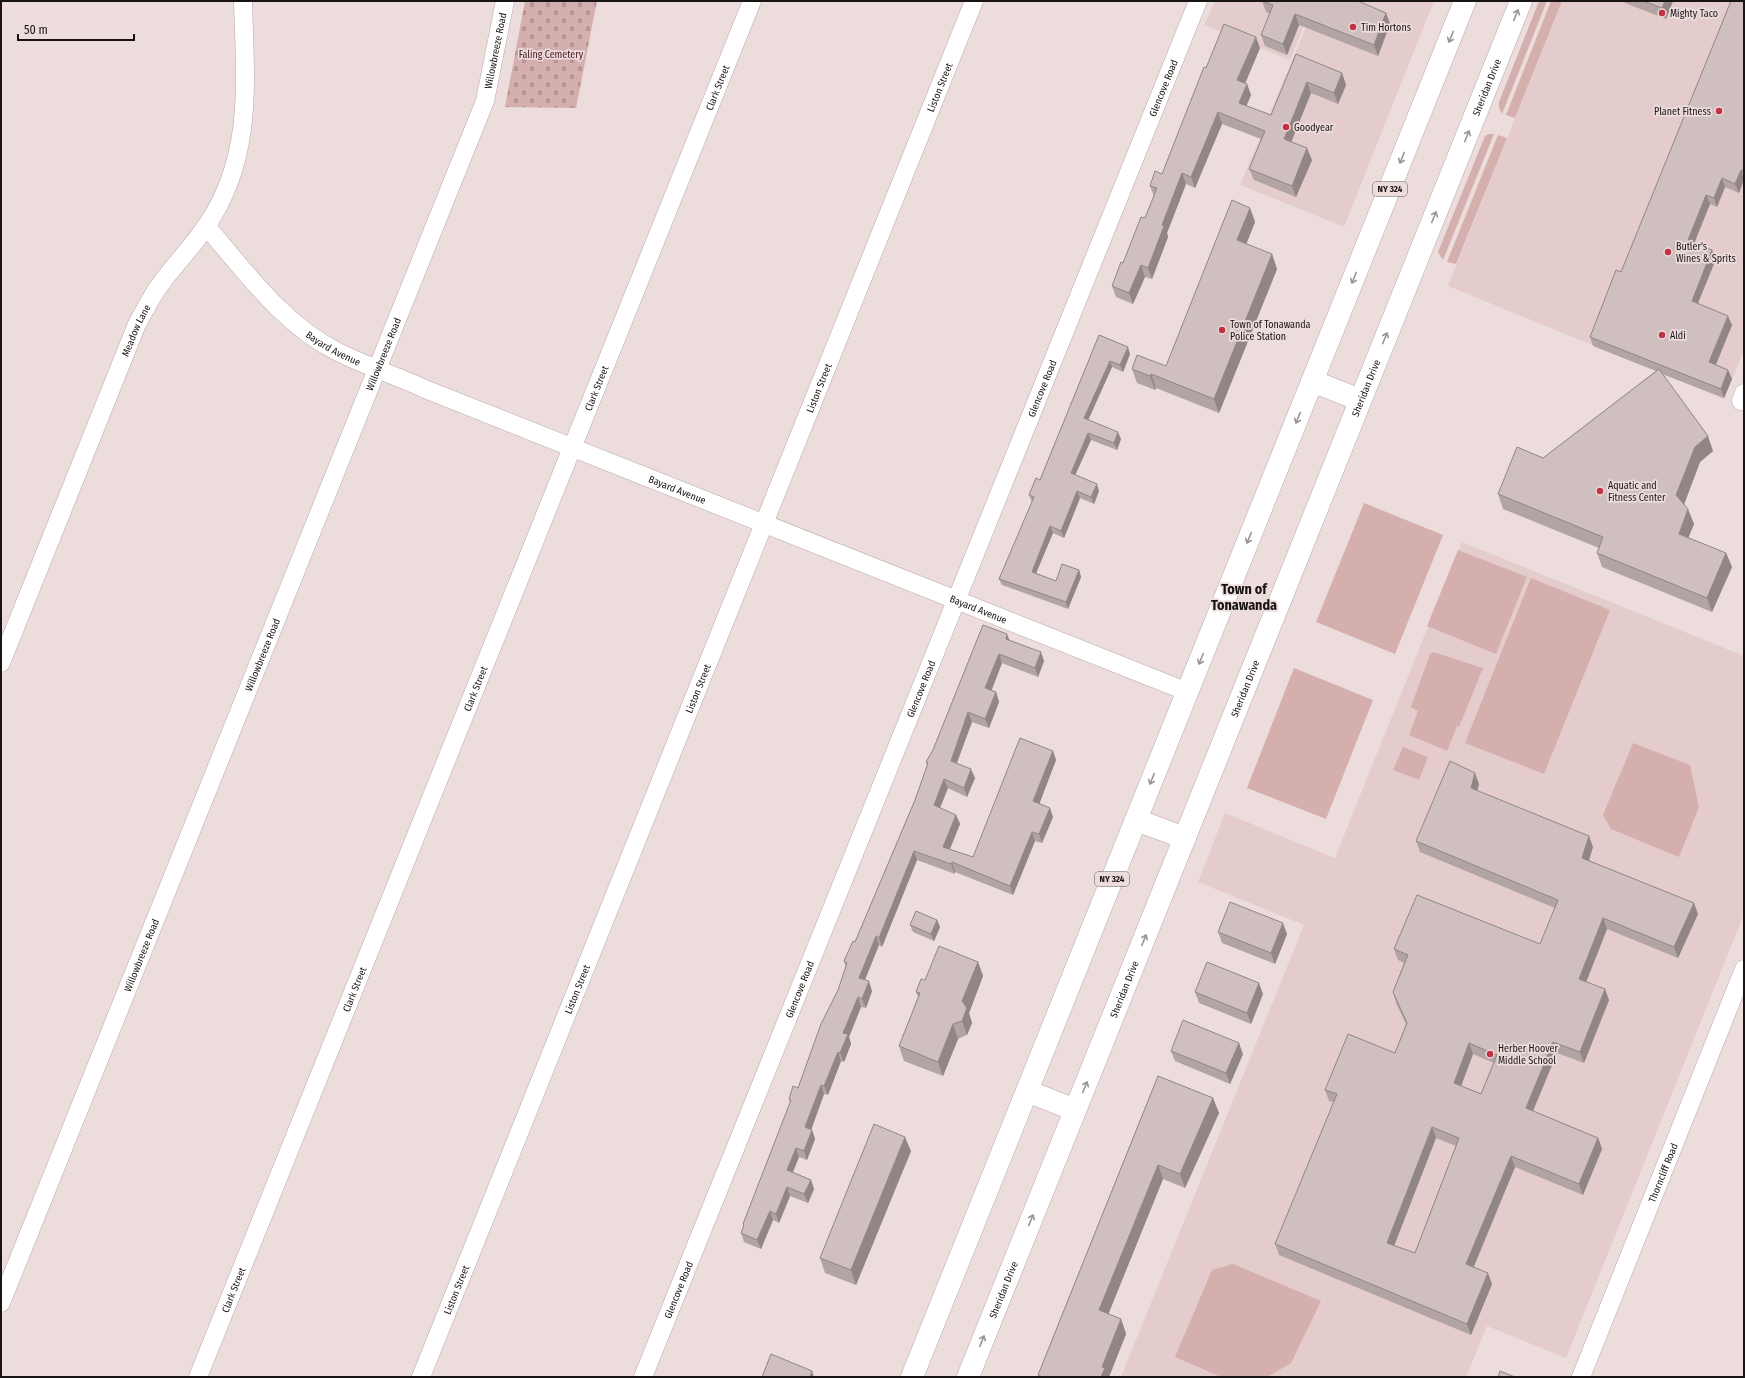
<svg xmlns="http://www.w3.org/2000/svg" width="1745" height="1378" font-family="'Fira Sans Condensed',sans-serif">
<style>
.built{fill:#e5cccc}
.green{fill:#d4afae}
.cemetery{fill:url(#cemetery-stones)}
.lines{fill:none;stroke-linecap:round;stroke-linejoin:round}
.minor-casing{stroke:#b9a9a9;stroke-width:19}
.major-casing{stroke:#b9a9a9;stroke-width:23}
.minor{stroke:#fff;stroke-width:18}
.major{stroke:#fff;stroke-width:22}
.wall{fill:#b2a4a3;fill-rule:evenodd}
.shaded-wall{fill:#918685}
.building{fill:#cfbfbe;stroke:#918685;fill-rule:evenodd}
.oneway{stroke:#989595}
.poi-dot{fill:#c33243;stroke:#ecdcdc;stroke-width:1.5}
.labels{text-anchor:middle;stroke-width:3.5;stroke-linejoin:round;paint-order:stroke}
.shield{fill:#ecdcdc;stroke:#585050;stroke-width:1}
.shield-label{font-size:9px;font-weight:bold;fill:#191414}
.poi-label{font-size:10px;fill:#191414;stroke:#ecdcdc;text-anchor:start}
.street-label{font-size:10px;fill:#191414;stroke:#ecdcdc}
.park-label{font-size:10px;fill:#48181b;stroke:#ecdcdc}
.district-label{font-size:14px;font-weight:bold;fill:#191414;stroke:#ecdcdc}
</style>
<defs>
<pattern id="cemetery-stones" width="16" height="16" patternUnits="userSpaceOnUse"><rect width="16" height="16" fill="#d4afae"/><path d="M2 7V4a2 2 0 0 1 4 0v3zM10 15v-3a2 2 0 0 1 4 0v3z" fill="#b59695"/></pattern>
</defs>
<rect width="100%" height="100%" fill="#ecdcdc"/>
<!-- built -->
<g class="built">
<polygon points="1215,1 1314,1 1290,60 1204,25"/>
<polygon points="1317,1 1434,1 1344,227 1240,185"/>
<polygon points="1562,1 1744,1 1744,350 1724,399 1448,286"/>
<polygon points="1462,542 1744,656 1744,914 1566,1358 1487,1326 1466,1377 1121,1377 1304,925 1198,882 1225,813 1335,858"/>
</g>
<!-- green -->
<g class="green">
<polygon points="1539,1 1547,1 1502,114 1499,108 1499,102"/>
<polygon points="1551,1 1562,1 1515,118 1506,115"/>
<polygon points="1489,134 1494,134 1443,260 1438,252 1485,136"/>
<polygon points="1498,135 1507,138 1456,264 1447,262"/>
<polygon points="1364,503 1443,535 1395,654 1316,622"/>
<polygon points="1458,550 1527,577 1496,654 1427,626"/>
<polygon points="1531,578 1610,610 1544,774 1465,743"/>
<polygon points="1433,652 1483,668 1459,727 1457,726 1447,751 1409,735 1418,711 1411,707 1430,654"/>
<polygon points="1294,668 1373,700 1326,819 1247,788"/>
<polygon points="1633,743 1690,765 1699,807 1679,857 1611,829 1603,815"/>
<polygon points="1403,747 1428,757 1419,780 1393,770"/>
<polygon points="1233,1264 1321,1301 1291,1363 1267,1377 1221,1377 1175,1357 1212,1270"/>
</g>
<!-- cemetery -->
<polygon class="cemetery" points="525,1 597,1 576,108 505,107"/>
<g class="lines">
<!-- minor casing -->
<g class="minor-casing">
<g id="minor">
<path id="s1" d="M206 226C246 272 282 324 338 352 366 366 397 376 425 389L1188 692"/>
<polyline points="1741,401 1744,393"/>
<path id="s2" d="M1 663 137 324C145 310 152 295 162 282 176 263 194 245 207 225 254 155 245 80 243 1"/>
<path id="s3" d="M1 1303 485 101 505 1"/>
<path id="s4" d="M198 1377 752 1"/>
<path id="s5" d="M421 1377 974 1"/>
<path id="s6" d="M643 1377 1198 1"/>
<path id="s7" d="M1581 1377 1744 969"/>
</g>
</g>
<!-- major casing -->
<g class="major-casing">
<g id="major">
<polyline points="1312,381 1360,400"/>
<polyline points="1136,820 1185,838"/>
<polyline points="1027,1091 1075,1110"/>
<polyline points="912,1377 1465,1"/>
<path id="s8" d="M968 1377 1521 1"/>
</g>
</g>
<!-- minor -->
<use href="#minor" class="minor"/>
<!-- major -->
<use href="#major" class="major"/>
</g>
<!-- wall -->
<g class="wall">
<polygon points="1262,1 1386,13 1390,24 1378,56 1299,25 1287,55 1265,46 1261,35 1270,14 1266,12"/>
<polygon points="1620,1 1673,1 1666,19"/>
<polygon points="1744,1 1744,179 1739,193 1725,187 1717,207 1710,204 1694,242 1716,259 1698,303 1732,325 1716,365 1728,370 1732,379 1724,398 1662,374 1713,451 1700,462 1684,504 1694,524 1688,538 1726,553 1732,567 1712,612 1602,567 1597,553 1599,548 1503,509 1498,494 1543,458 1656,371 1593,346 1590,337 1621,272"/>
<polygon points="1260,48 1245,83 1247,84 1251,95 1246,106 1271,115 1296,54 1342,73 1346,85 1338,104 1311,93 1291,142 1312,160 1296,197 1254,180 1249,169 1261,139 1222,124 1195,188 1186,184 1167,233 1168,237 1152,279 1145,277 1133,304 1116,297 1112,286 1145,218 1154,196 1150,186 1162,174 1206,68"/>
<polygon points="1250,208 1255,222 1246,244 1272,254 1277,269 1219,413 1156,388 1155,390 1137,383 1132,369 1166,366"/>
<polygon points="1099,335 1130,354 1123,372 1112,367 1088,420 1121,439 1117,450 1091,440 1075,475 1099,491 1094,504 1080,498 1064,538 1053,533 1036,573 1056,581 1079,570 1081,577 1068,609 1002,585 999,579 1032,502 1029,495 1040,480"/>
<polygon points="983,625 1044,661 1038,677 1002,663 991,691 996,692 999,702 989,728 972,722 957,763 975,778 967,797 948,788 940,808 956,815 960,824 950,849 973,857 1053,751 1056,760 1039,804 1053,817 1042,843 1035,841 1013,895 955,872 955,874 917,860 882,947 879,945 865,980 872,991 866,1008 861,1007 849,1037 851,1044 844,1062 841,1061 828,1095 824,1094 811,1129 812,1130 815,1139 807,1160 799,1157 793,1172 811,1180 814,1189 808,1203 790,1196 779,1223 773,1220 761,1249 744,1242 741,1233 744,1227 743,1224 790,1103 789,1099 798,1088 838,990 846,967 844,961 855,942 915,800 927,766 926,762 933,750"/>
<path d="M1479 784 1477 791 1593 847 1589 860 1698 914 1678 958 1607 929 1586 982 1609 1000 1584 1063 1557 1053 1533 1111 1598 1138 1602 1149 1583 1195 1515 1167 1474 1267 1492 1284 1471 1335 1279 1255 1275 1244 1334 1102 1329 1101 1325 1090 1395 1053 1406 1024 1396 1003 1393 992 1404 963 1398 960 1394 949 1540 944 1555 908 1420 852 1416 841ZM1473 1054 1494 1063 1481 1094 1461 1086ZM1436 1138 1456 1146 1415 1253 1394 1245Z"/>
<polygon points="937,920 940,927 934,941 913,932 910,925"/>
<polygon points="1218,932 1287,934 1275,964 1222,943"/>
<polygon points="978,962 983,976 969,1013 972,1023 967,1035 958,1039 943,1076 904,1061 899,1046 918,997 916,992 925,980"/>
<polygon points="1195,992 1263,994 1251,1024 1199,1003"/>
<polygon points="1171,1051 1243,1054 1230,1084 1175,1061"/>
<polygon points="1158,1076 1213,1098 1219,1113 1185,1188 1163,1179 1108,1314 1121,1319 1126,1334 1109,1377 1039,1377 1038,1375"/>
<polygon points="911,1151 856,1285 825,1273 820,1258"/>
</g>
<!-- shaded-wall -->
<g class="shaded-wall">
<polygon points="1665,1 1673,1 1666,19 1662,8"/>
<polygon points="1386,13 1390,24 1378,56 1374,45"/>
<polygon points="1295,14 1299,25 1287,55 1283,44"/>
<polygon points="1256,37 1260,48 1242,91 1237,80"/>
<polygon points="1342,73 1346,85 1338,104 1334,93"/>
<polygon points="1307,82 1311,93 1288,150 1284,139"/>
<polygon points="1247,84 1251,95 1243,114 1239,103"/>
<polygon points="1218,112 1222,124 1195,188 1191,177"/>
<polygon points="1307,148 1312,160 1296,197 1292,186"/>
<polygon points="1741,170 1744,179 1739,193 1735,184"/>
<polygon points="1182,173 1186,184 1167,233 1168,237 1152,279 1148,268 1162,225"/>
<polygon points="1722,178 1725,187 1717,207 1714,198"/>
<polygon points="1706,195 1710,204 1692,249 1688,240"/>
<polygon points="1250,208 1255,222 1242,255 1237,240"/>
<polygon points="1712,250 1716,259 1695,310 1692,301"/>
<polygon points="1272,254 1277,269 1219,413 1214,399"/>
<polygon points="1141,265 1145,277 1133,304 1129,293"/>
<polygon points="1728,316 1732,325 1713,371 1709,362"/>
<polygon points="1128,347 1130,354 1123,372 1120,365"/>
<polygon points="1110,361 1112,367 1086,425 1084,418"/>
<polygon points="1728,370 1732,379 1724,398 1721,389"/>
<polygon points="1151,374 1156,388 1155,390 1150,376"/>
<polygon points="1118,432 1121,439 1117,450 1114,443"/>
<polygon points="1088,433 1091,440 1073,480 1071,473"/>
<polygon points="1708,436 1713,451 1700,462 1682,510 1676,495 1695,447"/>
<polygon points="1097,484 1099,491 1094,504 1091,497"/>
<polygon points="1077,491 1080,498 1064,538 1061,531"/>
<polygon points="1688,509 1694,524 1684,548 1679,534"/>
<polygon points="1050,526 1053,533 1034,578 1032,572"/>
<polygon points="1726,553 1732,567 1712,612 1707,598"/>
<polygon points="1079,570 1081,577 1068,609 1066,602"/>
<polygon points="1007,634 1011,644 1006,639"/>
<polygon points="1041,652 1044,661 1038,677 1035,668"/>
<polygon points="999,654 1002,663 989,697 985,688"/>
<polygon points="996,692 999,702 989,728 985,719"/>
<polygon points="968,712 972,722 954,770 951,761"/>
<polygon points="1053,751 1056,760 1037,810 1033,801"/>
<polygon points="971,769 975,778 967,797 964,788"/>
<polygon points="1475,773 1479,784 1475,799 1471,788"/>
<polygon points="944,779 948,788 937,815 934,805"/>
<polygon points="1050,808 1053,817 1042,843 1039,834"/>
<polygon points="956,815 960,824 947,856 943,847"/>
<polygon points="1032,832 1035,841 1013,895 1010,886"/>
<polygon points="1589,836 1593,847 1586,869 1582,858"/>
<polygon points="914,851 917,860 882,947 879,938"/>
<polygon points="952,862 955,872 955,874 951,864"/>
<polygon points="1694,903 1698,914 1678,958 1674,947"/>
<polygon points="1603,918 1607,929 1583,990 1579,979"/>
<polygon points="937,920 940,927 934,941 931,934"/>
<polygon points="1283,923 1287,934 1275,964 1271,953"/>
<polygon points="876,936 879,945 862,987 859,978"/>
<polygon points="978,962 983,976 969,1013 972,1023 967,1035 962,1021 962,1001"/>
<polygon points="869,981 872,991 866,1008 862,999"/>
<polygon points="1259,983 1263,994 1251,1024 1247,1013"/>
<polygon points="1605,989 1609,1000 1584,1063 1580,1052"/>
<polygon points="858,997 861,1007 849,1037 851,1044 844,1062 840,1053 843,1033"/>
<polygon points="953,1024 958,1039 943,1076 938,1062"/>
<polygon points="1553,1042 1557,1053 1530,1118 1526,1108"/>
<polygon points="1239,1043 1243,1054 1230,1084 1226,1073"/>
<polygon points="1469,1043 1473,1054 1458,1094 1454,1083"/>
<polygon points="838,1052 841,1061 828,1095 824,1086"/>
<polygon points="821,1085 824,1094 809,1136 805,1127"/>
<polygon points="1213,1098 1219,1113 1185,1188 1180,1174"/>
<polygon points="1432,1127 1436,1138 1391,1254 1387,1243"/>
<polygon points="812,1130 815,1139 807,1160 804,1151"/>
<polygon points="905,1137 911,1151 856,1285 851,1270"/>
<polygon points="1598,1138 1602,1149 1583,1195 1579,1184"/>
<polygon points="796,1148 799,1157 790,1179 787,1170"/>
<polygon points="1511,1156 1515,1167 1470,1275 1466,1264"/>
<polygon points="1158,1165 1163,1179 1104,1325 1099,1310"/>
<polygon points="811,1180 814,1189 808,1203 804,1194"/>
<polygon points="787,1187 790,1196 779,1223 776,1214"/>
<polygon points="770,1211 773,1220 761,1249 757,1240"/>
<polygon points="1488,1273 1492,1284 1471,1335 1467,1324"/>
<polygon points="1121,1319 1126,1334 1109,1377 1101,1377 1102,1367"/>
<polygon points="812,1371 814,1377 810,1377"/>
</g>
<!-- building -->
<g class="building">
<polygon points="1262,1 1358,1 1386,13 1374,45 1295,14 1283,44 1261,35 1273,5"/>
<polygon points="1643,1 1665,1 1662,8"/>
<polygon points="1731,1 1744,1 1744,171 1741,170 1735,184 1722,178 1714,198 1706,195 1688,240 1712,250 1692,301 1728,316 1709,362 1728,370 1721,389 1590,337 1616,270 1621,272"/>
<polygon points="1224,24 1256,37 1237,80 1247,84 1239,103 1271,115 1296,54 1342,73 1334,93 1307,82 1284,139 1307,148 1292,186 1249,169 1265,131 1218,112 1191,177 1182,173 1162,225 1164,226 1148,268 1141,265 1129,293 1112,286 1121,262 1123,263 1141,217 1145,218 1157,188 1150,186 1155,171 1162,174 1204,67 1206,68"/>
<polygon points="1232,200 1250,208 1237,240 1272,254 1214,399 1151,374 1150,376 1132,369 1137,355 1166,366"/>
<polygon points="1099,335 1128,347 1120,365 1110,361 1084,418 1118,432 1114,443 1088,433 1071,473 1097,484 1091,497 1077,491 1061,531 1050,526 1032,572 1056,581 1062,564 1079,570 1066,602 999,579 1034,497 1029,495 1036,478 1040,480"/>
<polygon points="1659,369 1708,436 1695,447 1676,495 1688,509 1679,534 1726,553 1707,598 1597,553 1603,537 1498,494 1517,447 1543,458"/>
<polygon points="983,625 1007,634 1006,639 1041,652 1035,668 999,654 985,688 996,692 985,719 968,712 951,761 971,769 964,788 944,779 934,805 956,815 943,847 973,857 1020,738 1053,751 1033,801 1050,808 1039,834 1032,832 1010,886 952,862 951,864 914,851 879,938 876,936 859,978 869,981 862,999 858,997 843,1033 848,1034 840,1053 838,1052 824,1086 821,1085 805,1127 812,1130 804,1151 796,1148 787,1170 811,1180 804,1194 787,1187 776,1214 770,1211 757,1240 741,1233 744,1225 743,1224 791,1100 789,1099 793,1086 798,1088 821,1024 838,990 847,963 844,961 853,941 855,942 915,800 928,763 926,762 933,750"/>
<path d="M1450 761 1475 773 1471 788 1589 836 1582 858 1694 903 1674 947 1603 918 1579 979 1605 989 1580 1052 1553 1042 1526 1108 1598 1138 1579 1184 1511 1156 1466 1264 1488 1273 1467 1324 1275 1244 1337 1094 1325 1090 1348 1034 1395 1053 1407 1023 1393 992 1408 955 1394 949 1417 895 1540 944 1558 900 1416 841ZM1469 1043 1497 1055 1481 1094 1454 1083ZM1432 1127 1459 1138 1415 1253 1387 1243Z"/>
<polygon points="1230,902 1283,923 1271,953 1218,932"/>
<polygon points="916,911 937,920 931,934 910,925"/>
<polygon points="939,946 978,962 962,1001 967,1008 962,1021 953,1024 938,1062 899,1046 920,993 916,992 921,979 925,980"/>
<polygon points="1207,962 1259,983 1247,1013 1195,992"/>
<polygon points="1183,1020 1239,1043 1226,1073 1171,1051"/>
<polygon points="1158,1076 1213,1098 1180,1174 1158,1165 1099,1310 1121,1319 1102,1367 1105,1368 1101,1377 1042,1377 1038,1375"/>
<polygon points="874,1124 905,1137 851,1270 820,1258"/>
<polygon points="771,1354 812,1371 810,1377 762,1377"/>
<polygon points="1500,1371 1515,1377 1498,1377"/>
</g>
<!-- one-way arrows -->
<defs><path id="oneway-shaft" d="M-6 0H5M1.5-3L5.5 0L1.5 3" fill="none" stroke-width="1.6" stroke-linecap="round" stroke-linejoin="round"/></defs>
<g class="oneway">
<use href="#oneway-shaft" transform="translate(1516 15) rotate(-68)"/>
<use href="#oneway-shaft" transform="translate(1451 37) rotate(112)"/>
<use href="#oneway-shaft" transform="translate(1467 136) rotate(-68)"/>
<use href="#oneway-shaft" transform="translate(1402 158) rotate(112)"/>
<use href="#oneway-shaft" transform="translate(1434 217) rotate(-68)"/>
<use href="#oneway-shaft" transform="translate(1354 278) rotate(112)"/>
<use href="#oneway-shaft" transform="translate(1385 338) rotate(-68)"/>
<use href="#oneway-shaft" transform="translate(1298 418) rotate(112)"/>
<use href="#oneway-shaft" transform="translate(1249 538) rotate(112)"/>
<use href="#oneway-shaft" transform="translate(1201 659) rotate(112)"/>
<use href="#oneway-shaft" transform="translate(1152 779) rotate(112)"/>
<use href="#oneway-shaft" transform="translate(1144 940) rotate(-68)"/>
<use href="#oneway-shaft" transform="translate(1085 1087) rotate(-68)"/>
<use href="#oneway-shaft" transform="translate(1031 1220) rotate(-68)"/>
<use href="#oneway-shaft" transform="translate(982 1341) rotate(-68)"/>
</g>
<!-- markers -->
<g class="poi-dot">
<circle cx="1662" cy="13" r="4"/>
<circle cx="1353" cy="27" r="4"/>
<circle cx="1719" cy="111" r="4"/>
<circle cx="1286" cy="127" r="4"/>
<circle cx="1668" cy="252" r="4"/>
<circle cx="1222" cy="330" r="4"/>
<circle cx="1662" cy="335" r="4"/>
<circle cx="1600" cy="491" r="4"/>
<circle cx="1490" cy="1054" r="4"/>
</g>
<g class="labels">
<!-- shield labels -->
<g class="shield">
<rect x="1373" y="182" width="34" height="14" rx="3"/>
<rect x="1095" y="872" width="34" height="14" rx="3"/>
</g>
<g class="shield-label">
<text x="1390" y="192">NY 324</text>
<text x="1112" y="882">NY 324</text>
</g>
<!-- poi labels -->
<g class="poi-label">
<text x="1670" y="17">Mighty Taco</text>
<text x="1361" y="31">Tim Hortons</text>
<text x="1711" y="115" text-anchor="end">Planet Fitness</text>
<text x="1294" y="131">Goodyear</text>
<text x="1676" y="250">Butler's<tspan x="1676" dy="12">Wines &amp; Sprits</tspan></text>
<text x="1230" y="328">Town of Tonawanda<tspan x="1230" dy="12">Police Station</tspan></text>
<text x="1670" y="339">Aldi</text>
<text x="1608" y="489">Aquatic and<tspan x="1608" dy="12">Fitness Center</tspan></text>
<text x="1498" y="1052">Herber Hoover<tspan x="1498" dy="12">Middle School</tspan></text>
</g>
<!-- street labels -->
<g class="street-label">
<text dy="4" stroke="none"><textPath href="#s3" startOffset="1347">Willowbreeze Road</textPath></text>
<text dy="4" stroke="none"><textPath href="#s4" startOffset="1390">Clark Street</textPath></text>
<text dy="4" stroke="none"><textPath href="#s5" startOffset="1390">Liston Street</textPath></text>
<text dy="4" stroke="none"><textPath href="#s6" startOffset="1390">Glencove Road</textPath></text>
<text dy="4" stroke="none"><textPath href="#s8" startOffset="1390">Sheridan Drive</textPath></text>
<text dy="4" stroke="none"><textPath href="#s2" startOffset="359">Meadow Lane</textPath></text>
<text dy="4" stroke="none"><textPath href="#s1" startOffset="178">Bayard Avenue</textPath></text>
<text dy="4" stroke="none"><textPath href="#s3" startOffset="1023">Willowbreeze Road</textPath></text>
<text dy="4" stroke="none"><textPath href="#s4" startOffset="1066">Clark Street</textPath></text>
<text dy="4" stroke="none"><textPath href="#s5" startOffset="1066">Liston Street</textPath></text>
<text dy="4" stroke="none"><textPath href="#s6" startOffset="1066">Glencove Road</textPath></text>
<text dy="4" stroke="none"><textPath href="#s8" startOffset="1066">Sheridan Drive</textPath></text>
<text dy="4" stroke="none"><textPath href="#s1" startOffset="550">Bayard Avenue</textPath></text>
<text dy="4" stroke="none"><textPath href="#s1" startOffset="874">Bayard Avenue</textPath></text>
<text dy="4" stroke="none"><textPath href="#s3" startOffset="699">Willowbreeze Road</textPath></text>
<text dy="4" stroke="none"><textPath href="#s4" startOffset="742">Clark Street</textPath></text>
<text dy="4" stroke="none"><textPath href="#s5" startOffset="742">Liston Street</textPath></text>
<text dy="4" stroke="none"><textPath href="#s6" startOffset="742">Glencove Road</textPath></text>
<text dy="4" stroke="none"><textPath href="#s8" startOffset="742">Sheridan Drive</textPath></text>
<text dy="4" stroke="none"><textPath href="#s3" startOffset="375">Willowbreeze Road</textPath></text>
<text dy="4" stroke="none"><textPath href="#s4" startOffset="418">Clark Street</textPath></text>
<text dy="4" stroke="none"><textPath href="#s6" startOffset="418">Glencove Road</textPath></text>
<text dy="4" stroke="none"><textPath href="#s5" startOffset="418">Liston Street</textPath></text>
<text dy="4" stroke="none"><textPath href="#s8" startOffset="418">Sheridan Drive</textPath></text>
<text dy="4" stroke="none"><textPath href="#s7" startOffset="220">Thorncliff Road</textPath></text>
<text dy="4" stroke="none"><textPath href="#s4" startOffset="94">Clark Street</textPath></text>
<text dy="4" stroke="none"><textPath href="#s5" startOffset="94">Liston Street</textPath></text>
<text dy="4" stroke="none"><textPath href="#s6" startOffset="94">Glencove Road</textPath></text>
<text dy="4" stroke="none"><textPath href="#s8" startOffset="94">Sheridan Drive</textPath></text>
</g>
<!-- park labels -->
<g class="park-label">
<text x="551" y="58">Faling Cemetery</text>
</g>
<!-- district labels -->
<g class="district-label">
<text x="1244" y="594">Town of<tspan x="1244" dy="16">Tonawanda</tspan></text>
</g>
</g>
<!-- border -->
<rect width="1745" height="1378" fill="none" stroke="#191414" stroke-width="4"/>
<!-- scale -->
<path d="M18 34v6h116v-6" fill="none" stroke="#191414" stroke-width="2"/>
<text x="24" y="34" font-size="12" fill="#191414" stroke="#ecdcdc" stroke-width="3" paint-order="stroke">50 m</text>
</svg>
